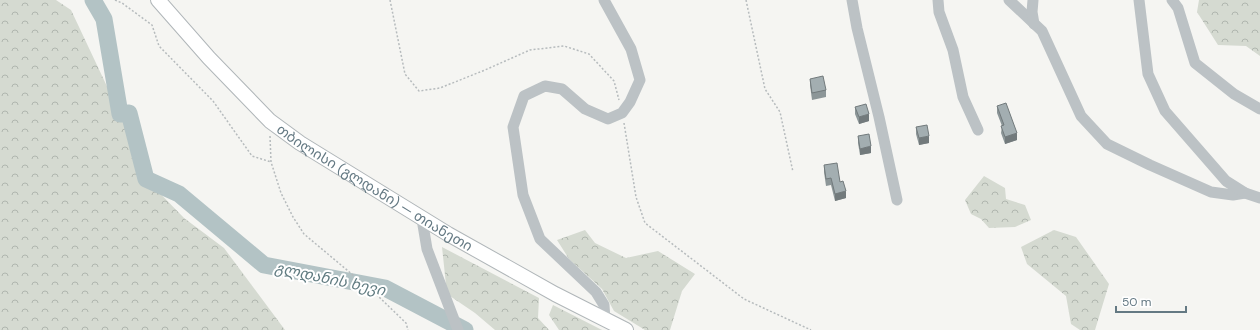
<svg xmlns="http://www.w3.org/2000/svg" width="1260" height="330" font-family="'DM Sans','Noto Sans Georgian',sans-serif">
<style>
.forest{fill:url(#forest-crowns)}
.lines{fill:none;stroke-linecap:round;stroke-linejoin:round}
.river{stroke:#b3c3c5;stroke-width:17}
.major-casing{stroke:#b0b6b9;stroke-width:16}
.path{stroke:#b6bbbd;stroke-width:1.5;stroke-dasharray:2 2;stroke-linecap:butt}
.minor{stroke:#bcc2c5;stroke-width:11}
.major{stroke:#fff;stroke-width:14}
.wall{fill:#8c9698}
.shaded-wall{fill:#727a7c}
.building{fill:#a3aeb1;stroke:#727a7c}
.labels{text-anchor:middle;stroke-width:4;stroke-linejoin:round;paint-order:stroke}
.street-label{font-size:14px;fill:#647983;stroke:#fff}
.water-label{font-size:15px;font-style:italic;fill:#607b80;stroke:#fff}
</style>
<defs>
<pattern id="forest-crowns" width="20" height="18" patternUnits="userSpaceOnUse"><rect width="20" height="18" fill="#d5dad1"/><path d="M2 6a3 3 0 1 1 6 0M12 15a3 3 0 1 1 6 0" fill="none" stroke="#b0b6af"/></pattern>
</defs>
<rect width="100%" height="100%" fill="#f5f5f2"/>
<!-- forest -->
<g class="forest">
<polygon points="0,0 56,0 71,10 120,114 146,179 184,218 224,248 285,330 0,330"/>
<polygon points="1199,0 1260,0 1260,56 1246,46 1218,45 1197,12"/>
<polygon points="984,176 1005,188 1006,199 1025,205 1031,220 1015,227 989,228 981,219 971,214 965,200"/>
<polygon points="585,230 595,243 626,258 658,251 695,274 682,291 670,330 645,330 614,311 602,289 569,259 557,240"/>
<polygon points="1054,230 1076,237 1109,284 1095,330 1080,330 1071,324 1066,296 1027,264 1021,247"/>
<polygon points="442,247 539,298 538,318 549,330 495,330 475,313 447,294"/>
<polygon points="553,305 602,330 559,330 549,315"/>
</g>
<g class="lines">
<!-- river -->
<polyline class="river" points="93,0 104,19 120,114 129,113 146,179 179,194 264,265 385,288 465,330"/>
<!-- major casing -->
<g class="major-casing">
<g id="major">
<path id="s1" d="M158 0 209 58 270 121 300 143 448 234 555 294 626 330"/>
</g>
</g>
<!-- path -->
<g class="path">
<polyline points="115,0 122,3 152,25 159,46 213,101 252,156 271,162"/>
<polyline points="390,0 405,74 419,91 440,88 485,70 530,50 564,46 589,54 614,81 619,100"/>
<polyline points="746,0 765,89 780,112 793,172"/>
<polyline points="624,123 636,197 645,223 744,299 811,330"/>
<polyline points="270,136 271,162 281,193 293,217 304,234 378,296 406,323 408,330"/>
</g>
<!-- minor -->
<g class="minor">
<polyline points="604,0 631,49 640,80 630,102 622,113 608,119 585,109 562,89 545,86 524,96 513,127 523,195 540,239 596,292 604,305 605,320"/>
<polyline points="852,0 857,28 879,117 897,200"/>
<polyline points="938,0 939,12 953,50 963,97 978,130"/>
<polyline points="1009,0 1042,31 1081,116 1107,144 1150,165 1211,192 1233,195 1245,193"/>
<polyline points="1033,0 1032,12 1034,24"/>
<polyline points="1139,0 1148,74 1165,111 1226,181 1245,193 1260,198"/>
<polyline points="1172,0 1178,8 1195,63 1234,94 1260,109"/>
<polyline points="422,219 427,249 458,330"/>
</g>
<!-- major -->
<use href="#major" class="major"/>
</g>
<!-- wall -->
<g class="wall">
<polygon points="810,79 826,90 826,97 812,100 810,85"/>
<polygon points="997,106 1017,140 1005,144 1001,133 1002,126 997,113"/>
<polygon points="855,107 869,121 859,124 855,114"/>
<polygon points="916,127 929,143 919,145 916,134"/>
<polygon points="858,136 871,153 860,155 858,143"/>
<polygon points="824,165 840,182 846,198 835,201 831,185 826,186 824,172"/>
</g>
<!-- shaded-wall -->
<g class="shaded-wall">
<polygon points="869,114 869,121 859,124 859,117"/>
<polygon points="1017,133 1017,140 1005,144 1005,137"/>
<polygon points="929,136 929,143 919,145 919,138"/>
<polygon points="871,146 871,153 860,155 860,149"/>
<polygon points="846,191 846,198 835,201 835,194"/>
</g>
<!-- building -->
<g class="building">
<polygon points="823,76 826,90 812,93 810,79"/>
<polygon points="1006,103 1017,133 1005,137 1001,126 1004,125 997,106"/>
<polygon points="866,104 869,114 859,117 855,107"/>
<polygon points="927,125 929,136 919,138 916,127"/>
<polygon points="869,134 871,146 860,149 858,136"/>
<polygon points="837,163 840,182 843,181 846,191 835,194 831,178 826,179 824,165"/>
</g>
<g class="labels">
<!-- street labels -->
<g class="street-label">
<text dy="5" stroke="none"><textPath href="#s1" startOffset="289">თბილისი (გლდანი) — თიანეთი</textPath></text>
</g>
<!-- water labels -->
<g class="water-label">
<text transform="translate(330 279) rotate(12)" y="5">გლდანის ხევი</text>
</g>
</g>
<!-- scale -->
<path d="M1116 306v6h70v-6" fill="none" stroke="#647983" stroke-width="2"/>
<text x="1122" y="306" font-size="12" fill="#647983" stroke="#ffffff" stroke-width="3" paint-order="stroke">50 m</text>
</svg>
